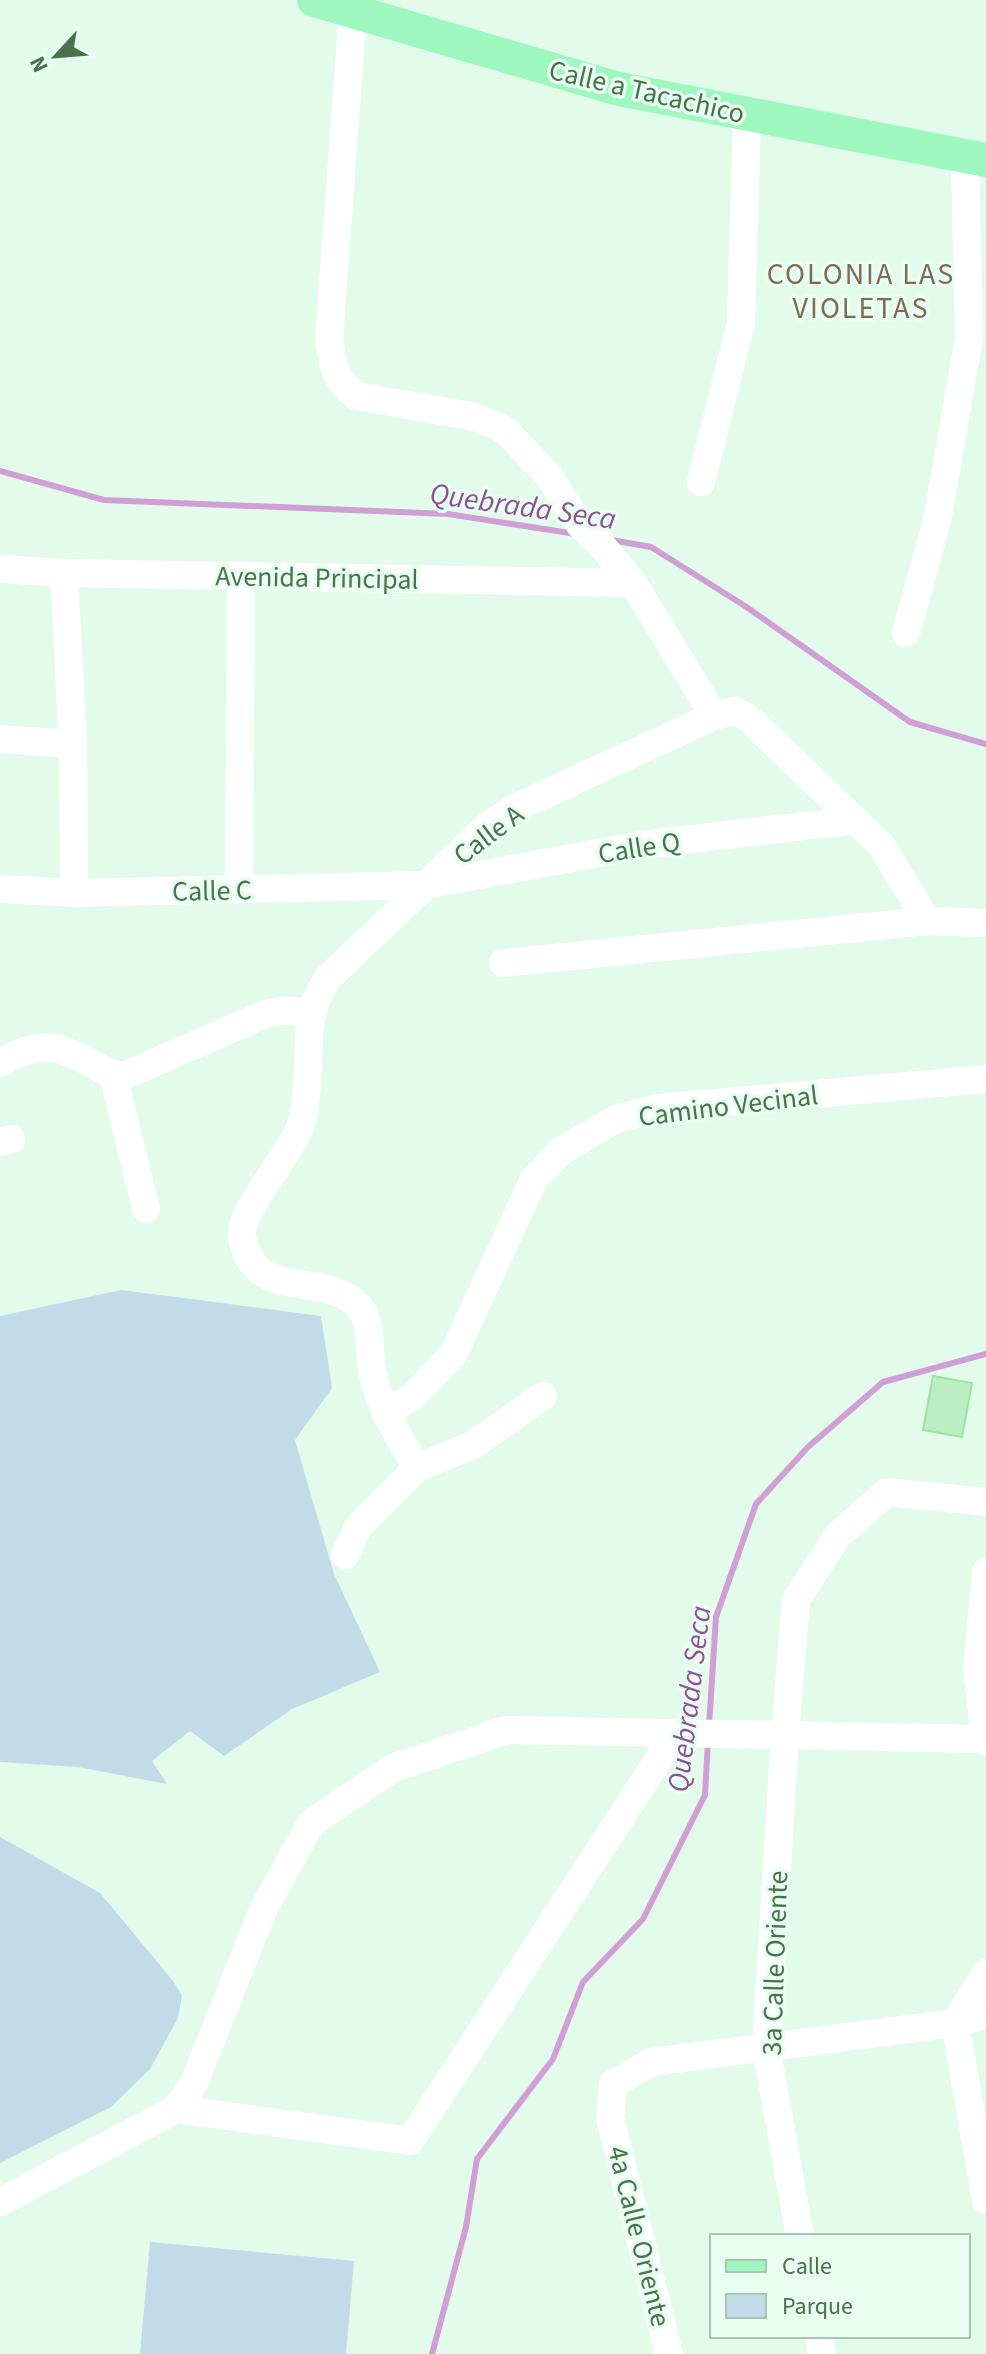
<svg xmlns="http://www.w3.org/2000/svg" width="986" height="2354" font-family="'Source Sans 3',sans-serif">
<style>
.green{fill:#c2dbe8}
.lines{fill:none;stroke-linecap:round;stroke-linejoin:round}
.stream{stroke:#cf9fd5;stroke-width:6}
.building{fill:#bbefc2;stroke:#9de1a4;stroke-width:2}
.minor{stroke:#fff;stroke-width:28}
.major{stroke:#9df7be;stroke-width:34}
.labels{text-anchor:middle;stroke-width:7;stroke-linejoin:round;paint-order:stroke}
.street-label{font-size:28px;fill:#4a724e;stroke:#e8fef0}
.neighbourhood-label{font-size:30px;letter-spacing:2px;fill:#816959;stroke:#e8fef0}
.water-label{font-size:30px;font-style:italic;fill:#914e99;stroke:#e8fef0}
</style>
<rect width="100%" height="100%" fill="#e3fbeb"/>
<!-- green -->
<g class="green">
<polygon points="121,1290 321,1316 332,1388 295,1440 334,1574 380,1672 292,1709 224,1756 190,1731 152,1761 167,1784 78,1767 0,1762 0,1316"/>
<polygon points="0,1837 100,1893 173,1981 182,1995 178,2018 150,2069 111,2107 0,2163"/>
<polygon points="150,2242 354,2261 346,2354 140,2354"/>
</g>
<g class="lines">
<!-- stream -->
<g class="stream">
<polyline points="0,471 104,500 448,514 576,534"/>
<polyline points="611,540 651,547 745,606 910,722 986,744"/>
<polyline points="709,1726 716,1617 756,1504 808,1447 883,1382 986,1354"/>
<polyline points="432,2354 466,2227 477,2159 553,2059 583,1982 643,1919 705,1795 708,1741"/>
</g>
</g>
<!-- building -->
<polygon class="building" points="933,1376 972,1383 962,1437 923,1430"/>
<g class="lines">
<!-- minor -->
<g class="minor">
<path d="M353 11 329 339C333 365 334 379 356 396L476 417 505 430 549 476 580 525 600 543 633 583 714 716"/>
<polyline points="701,482 741,323 747,115"/>
<polyline points="0,569 64,573 633,583"/>
<polyline points="64,573 73,744 74,893"/>
<polyline points="906,633 937,521 969,338 965,156"/>
<polyline points="0,739 73,744"/>
<polyline points="0,889 74,893 425,885 642,845 855,820"/>
<polyline points="239,889 241,576"/>
<polyline points="503,963 927,921"/>
<path d="M0 1063C34 1043 54 1042 89 1062 101 1069 111 1075 124 1076L263 1015C280 1010 293 1009 310 1014"/>
<polyline points="113,1075 146,1209"/>
<polyline points="0,1142 11,1139"/>
<polyline points="385,1413 414,1396 454,1353 533,1181 561,1151 616,1119 658,1108 986,1079"/>
<path d="M417 1468C398 1435 376 1402 371 1363 368 1341 374 1318 353 1301 321 1275 260 1297 245 1248 243 1243 241 1235 242 1230 245 1206 290 1154 301 1125 305 1116 305 1104 306 1095 312 1048 301 1019 328 978L488 826 515 808 714 716 735 711 747 717 881 845 927 921 986 923"/>
<polyline points="345,1555 359,1526 417,1468 473,1445 543,1396"/>
<polyline points="986,1572 977,1670 986,1742"/>
<polyline points="986,1973 955,2023 986,2200"/>
<polyline points="176,2109 410,2141 676,1733"/>
<polyline points="0,2202 176,2109 194,2083 263,1910 311,1823 393,1768 506,1730 984,1739"/>
<polyline points="800,2236 766,2047 785,1735 796,1600 838,1535 887,1492 986,1502"/>
<polyline points="819,2336 822,2354"/>
<polyline points="669,2354 610,2118 613,2084 652,2062 955,2023 986,2015"/>
</g>
<!-- major -->
<polyline class="major" points="314,0 619,89 986,160"/>
</g>
<g class="labels">
<!-- street labels -->
<g class="street-label">
<text transform="translate(647 91) rotate(13)" y="10">Calle a Tacachico</text>
<text transform="translate(317 577) rotate(1)" y="10">Avenida Principal</text>
<text transform="translate(488 834) rotate(-37)" y="10">Calle A</text>
<text transform="translate(639 847) rotate(-9)" y="10">Calle Q</text>
<text transform="translate(212 890) rotate(-1)" y="10">Calle C</text>
<text transform="translate(728 1105) rotate(-7)" y="10">Camino Vecinal</text>
<text transform="translate(774 1963) rotate(-88)" y="10">3a Calle Oriente</text>
<text transform="translate(640 2236) rotate(76)" y="10">4a Calle Oriente</text>
</g>
<!-- neighbourhood labels -->
<g class="neighbourhood-label">
<text x="861" y="284">COLONIA LAS<tspan x="861" dy="34">VIOLETAS</tspan></text>
</g>
<!-- water labels -->
<g class="water-label">
<text transform="translate(523 506) rotate(8)" y="10">Quebrada Seca</text>
<text transform="translate(689 1699) rotate(-83)" y="10">Quebrada Seca</text>
</g>
</g>
<!-- legend -->
<rect x="710" y="2234" width="260" height="104" fill="#e8fef0" stroke="#a9c6af" stroke-width="2"/>
<rect x="726" y="2260" width="40" height="12" fill="#9df7be" stroke="#a9c6af" stroke-width="2"/>
<text x="782" y="2274" font-size="24" fill="#4a724e">Calle</text>
<rect x="726" y="2294" width="40" height="24" fill="#c2dbe8" stroke="#a9c6af" stroke-width="2"/>
<text x="782" y="2314" font-size="24" fill="#4a724e">Parque</text>
<!-- north arrow -->
<g transform="translate(56 56) rotate(244)" stroke="#e8fef0" stroke-width="6" paint-order="stroke">
<path d="M0-6L14 30L0 20L-14 30Z" fill="#4a724e"/>
<text y="-12" font-size="22" font-weight="bold" text-anchor="middle" fill="#4a724e">N</text>
</g>
</svg>
